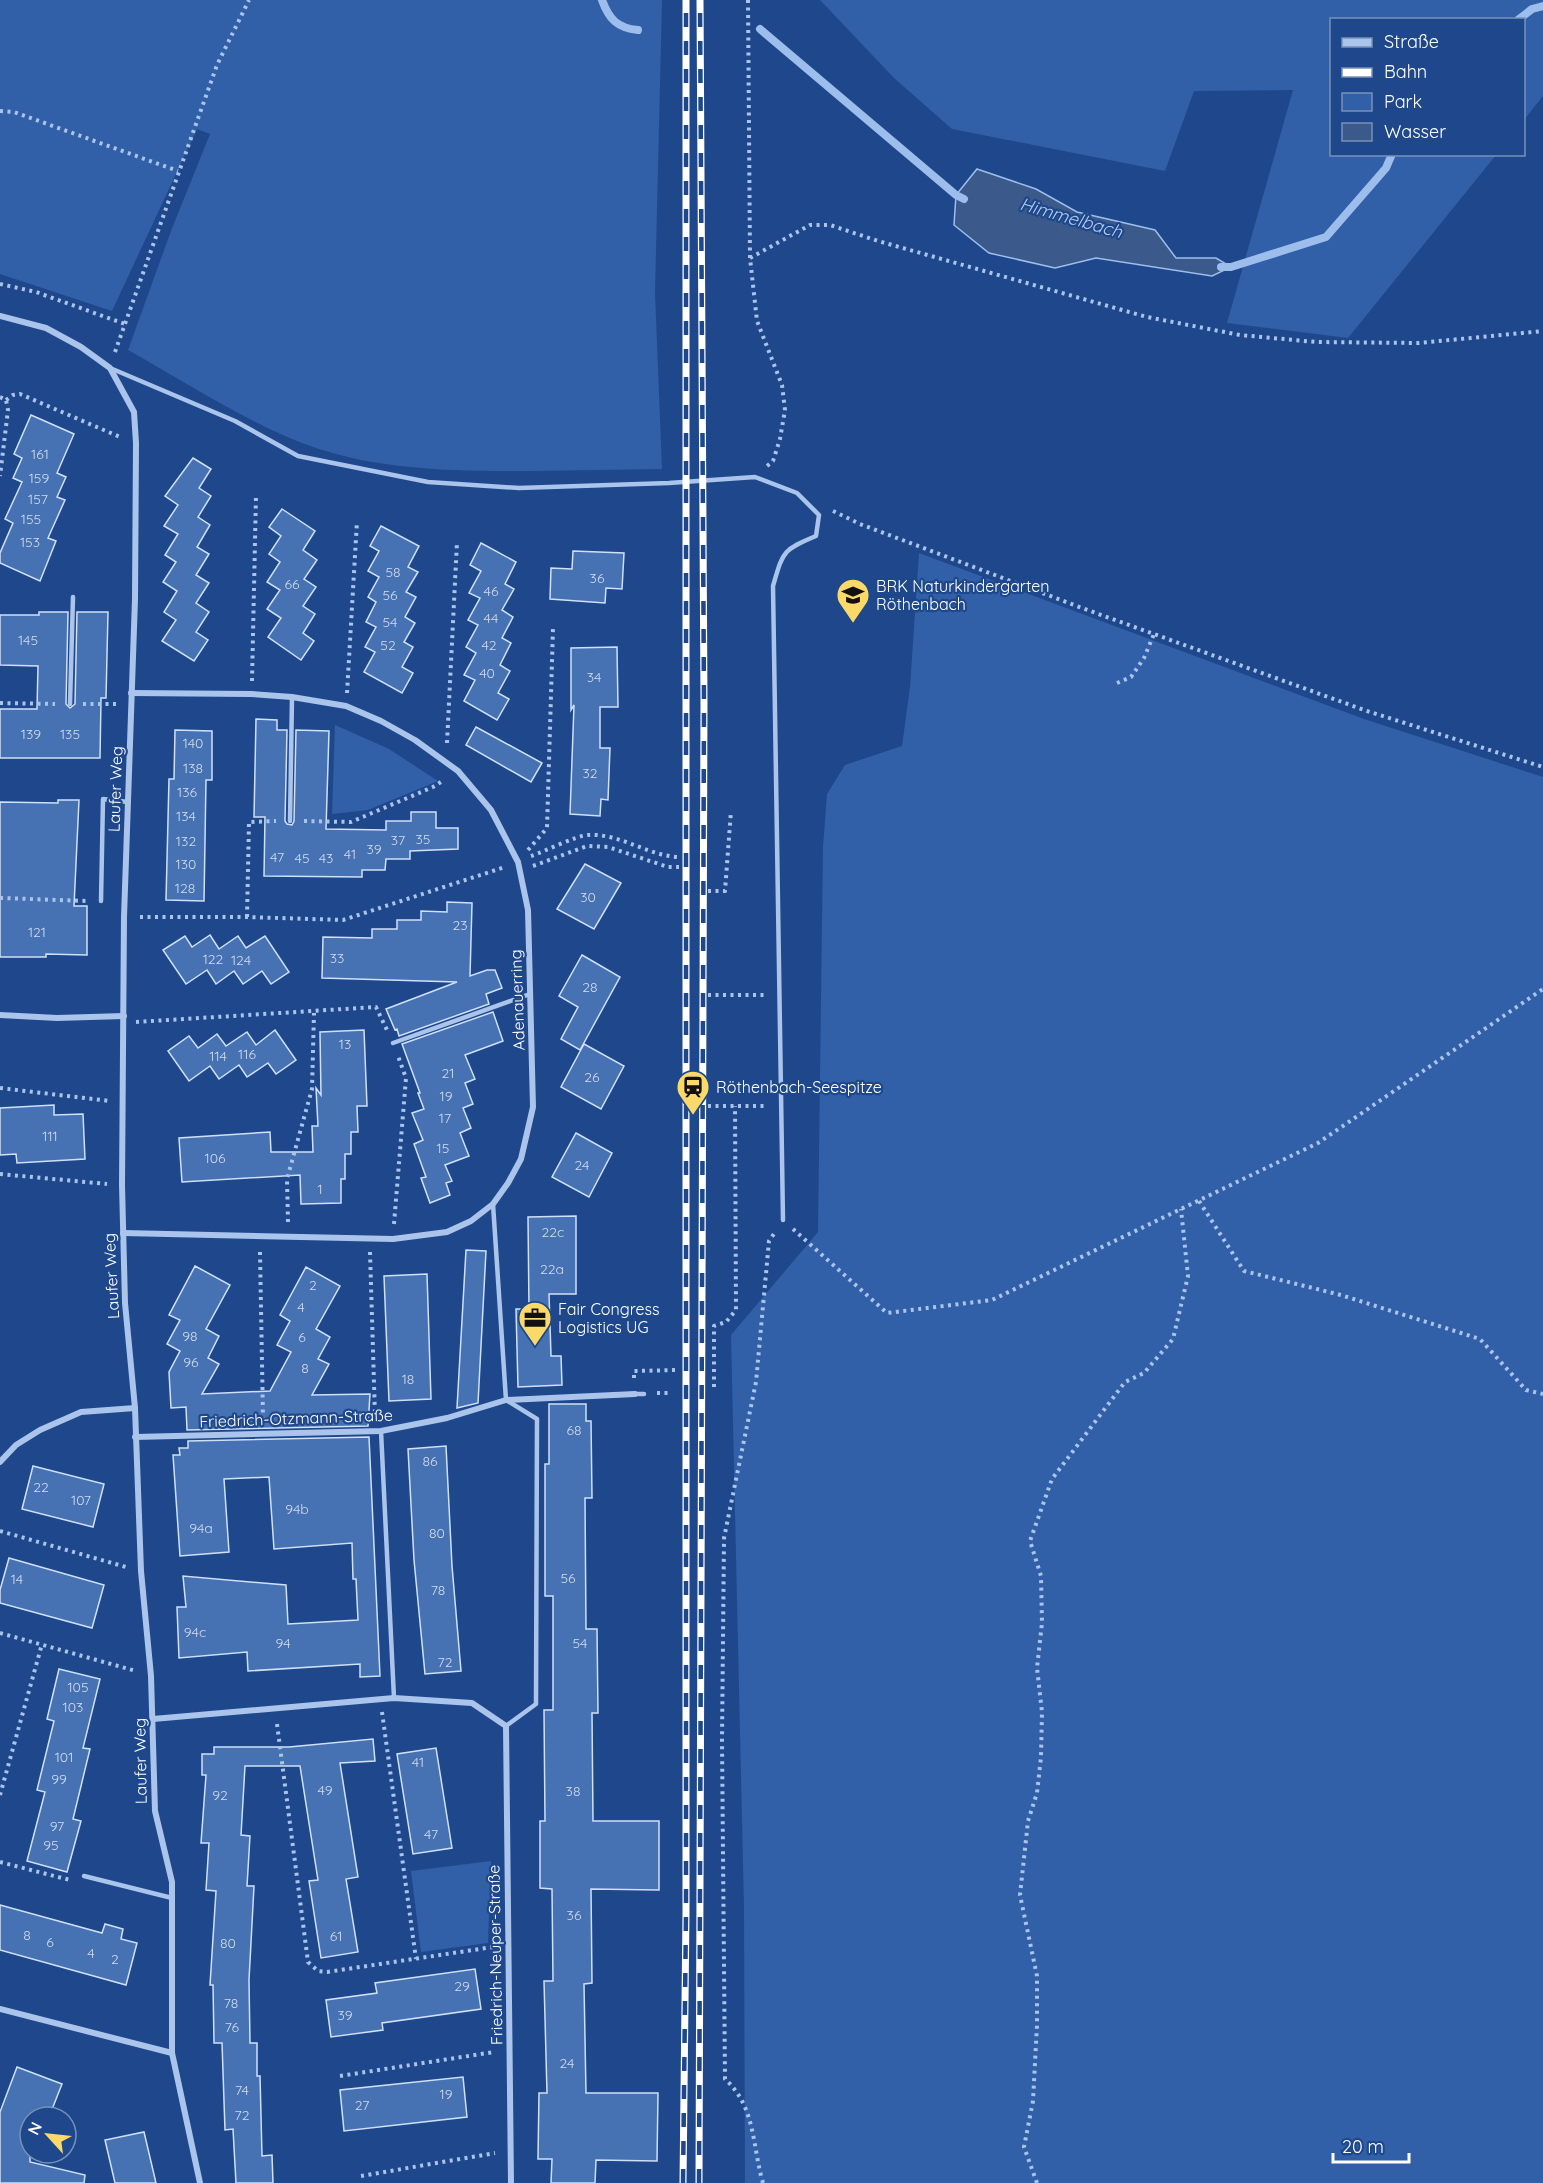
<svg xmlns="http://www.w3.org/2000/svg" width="1543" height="2183" font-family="Quicksand,sans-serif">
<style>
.green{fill:#3160a8}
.water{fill:#3b598a;stroke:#9dbeed;stroke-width:1.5}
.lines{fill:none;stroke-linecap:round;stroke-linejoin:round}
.stream{stroke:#9dbeed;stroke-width:8}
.building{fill:#4671b2;stroke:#cfe0f9;stroke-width:1.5}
.path{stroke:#aac4ec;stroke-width:4;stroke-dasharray:3 4.5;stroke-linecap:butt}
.lane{stroke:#aac4ec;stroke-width:4.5}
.street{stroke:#aac4ec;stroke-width:6}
.rail-casing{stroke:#fff;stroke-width:7}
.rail{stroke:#1e488b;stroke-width:4.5;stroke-dasharray:14;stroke-linecap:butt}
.labels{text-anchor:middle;stroke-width:4.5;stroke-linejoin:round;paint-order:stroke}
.number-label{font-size:14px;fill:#d1dcec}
.poi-label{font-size:16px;fill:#fff;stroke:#1e488b;text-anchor:start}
.street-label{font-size:16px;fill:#fff;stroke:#1e488b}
.water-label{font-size:18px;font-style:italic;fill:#b6cef3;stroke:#1e488b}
</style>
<rect width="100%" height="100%" fill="#1e488b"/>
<!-- green -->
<g class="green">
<path d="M0 0H662L655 293 662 469C618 470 574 470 530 471 450 471 368 471 292 439 235 415 182 380 128 350L171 231 210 134 197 129 112 311 0 274Z"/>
<polygon points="820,0 1543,0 1543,96 1524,120 1524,20 1332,20 1332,154 1496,155 1348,338 1227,323 1293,90 1194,91 1165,171 952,129 894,78"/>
<polygon points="919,553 1364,719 1543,777 1543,2183 745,2183 744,1908 731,1335 818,1232 823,847 827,794 845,765 902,746 910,687"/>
<polygon points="335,725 389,749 438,781 368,810 332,814"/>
<polygon points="491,1861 488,1943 421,1952 411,1871"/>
</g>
<!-- water -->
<polygon class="water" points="977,169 1036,189 1077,212 1155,230 1176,258 1216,258 1231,267 1212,276 1096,258 1055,268 989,253 954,225 956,195"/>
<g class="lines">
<!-- stream -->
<g class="stream">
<path d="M602 0C609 19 617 28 638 30"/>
<polyline points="1518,20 1532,9 1543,6"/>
<polyline points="760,29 956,195 964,199"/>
<polyline points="1221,267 1231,267 1326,237 1386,168 1392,154"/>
</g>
</g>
<!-- building -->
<g class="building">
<polygon points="31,415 74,434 57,473 66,477 57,497 65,500 48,538 56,541 40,581 0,563 0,553 13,523 5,519 22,482 13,478 22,458 14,454"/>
<polygon points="193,458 211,469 199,488 211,496 198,517 210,525 197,547 209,554 196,575 209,583 196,603 209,612 196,632 208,640 194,661 162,641 176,620 164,612 177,591 163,582 176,562 165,555 178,534 164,526 178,505 165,496"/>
<polygon points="282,509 315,531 303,550 317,560 304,579 316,587 303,606 315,614 303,633 314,641 301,660 268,637 281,618 267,609 280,590 267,582 280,562 269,554 281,536 269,527"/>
<polygon points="381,526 419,546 408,567 418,572 406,592 416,597 405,617 415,623 404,642 413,647 402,667 413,673 402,693 364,672 375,652 365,647 376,627 366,622 376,602 368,597 379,577 368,571 379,551 370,546"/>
<polygon points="481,543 516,562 505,584 514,589 502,610 513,617 502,638 511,643 500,665 510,671 498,693 509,699 497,720 464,701 475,680 464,675 476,653 466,647 478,625 468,620 480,598 469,593 481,571 470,565"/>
<polygon points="573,551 624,553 622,589 606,588 605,603 550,599 551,568 572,569"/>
<polygon points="39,612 68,612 66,704 70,708 75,704 77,612 108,612 106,698 101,698 100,758 0,758 0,709 37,709 38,666 0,665 0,615 39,615"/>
<polygon points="617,647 618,707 600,707 600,748 610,748 608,800 601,799 600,816 570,814 574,705 571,710 571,648"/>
<polygon points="256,719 277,720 277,730 287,730 285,821 287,824 292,825 294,821 296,730 329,731 326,829 386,830 386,821 411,821 411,812 436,812 436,828 458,828 458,849 410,851 410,859 386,859 385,870 362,870 362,877 264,876 265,817 254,817"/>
<polygon points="476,727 542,763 531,782 466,745"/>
<polygon points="175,730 212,731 212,780 206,780 204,901 166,900 169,779 174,779"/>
<polygon points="58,800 79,800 74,906 87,906 87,955 46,954 46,957 0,957 0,802 58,803"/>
<polygon points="585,864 621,883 594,929 557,909"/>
<polygon points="447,902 472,903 470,976 487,970 495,970 502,988 486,994 489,1004 399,1036 397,1029 395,1030 386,1009 457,982 322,978 323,937 372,938 372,929 397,929 397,920 421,920 421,911 447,912"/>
<polygon points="210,935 219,949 238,936 246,948 265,936 289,972 271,984 262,971 243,984 234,971 216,984 207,970 186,984 163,950 185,936 192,947"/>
<polygon points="582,955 620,977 580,1050 561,1039 578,1007 559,996"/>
<polygon points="493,1012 503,1041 465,1055 475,1079 465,1083 473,1104 463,1108 471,1128 460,1133 469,1156 445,1165 452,1181 446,1183 450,1195 430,1203 421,1178 426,1177 414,1144 423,1140 412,1113 424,1109 418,1093 420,1093 402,1044"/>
<polygon points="275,1030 296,1060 276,1074 268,1063 247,1077 239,1065 219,1079 210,1066 189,1081 168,1051 189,1036 198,1048 217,1034 226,1046 247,1032 256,1045"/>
<polygon points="364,1030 367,1106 357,1106 358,1132 351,1132 351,1154 345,1154 345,1179 341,1179 341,1203 301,1204 300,1175 182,1182 179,1138 270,1132 271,1152 313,1152 312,1126 318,1126 316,1088 321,1095 320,1032"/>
<polygon points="584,1044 624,1066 601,1109 561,1087"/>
<polygon points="54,1105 54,1115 83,1114 85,1159 17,1163 16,1154 0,1155 0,1108"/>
<polygon points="576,1133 612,1153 589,1197 552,1177"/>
<polygon points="576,1216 576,1294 549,1294 551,1356 561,1356 562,1385 518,1387 516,1309 529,1309 528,1217"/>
<polygon points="466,1250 486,1251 478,1403 457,1408"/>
<polygon points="195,1266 230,1285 206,1329 219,1336 208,1358 219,1364 202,1394 270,1391 291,1352 277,1345 290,1321 280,1315 306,1267 340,1286 316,1329 330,1337 318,1359 329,1364 312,1395 370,1394 368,1426 187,1430 186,1407 171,1408 169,1372 180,1351 167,1344 180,1320 169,1315"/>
<polygon points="427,1274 431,1399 389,1401 384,1276"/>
<polygon points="549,1404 586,1404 586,1421 591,1421 592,1498 585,1498 586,1629 597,1629 598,1713 592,1713 593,1821 659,1821 659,1890 591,1889 592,1983 584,1984 586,2093 658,2093 657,2161 596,2160 595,2183 551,2183 552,2159 538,2159 539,2093 547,2093 544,1981 553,1981 552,1889 540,1888 540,1821 545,1821 544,1710 553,1710 553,1596 545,1596 545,1464 549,1464"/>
<polygon points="369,1437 380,1676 360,1677 360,1664 248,1671 247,1652 179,1658 177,1607 186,1607 183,1576 286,1585 288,1624 358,1620 356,1579 353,1579 352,1543 274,1549 269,1477 224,1479 229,1552 180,1556 173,1455 180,1455 179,1448 188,1448 188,1441"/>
<polygon points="446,1446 452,1566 461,1671 425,1674 414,1560 408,1449"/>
<polygon points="33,1466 104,1484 93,1527 22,1509"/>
<polygon points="9,1558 104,1585 92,1628 0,1603 0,1590"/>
<polygon points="59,1669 100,1679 83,1748 90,1749 73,1819 81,1821 67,1872 27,1861 45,1792 37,1790 54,1721 47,1719"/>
<polygon points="373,1739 375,1761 340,1763 358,1877 346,1879 358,1952 321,1958 309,1881 318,1880 300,1766 245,1766 241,1835 250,1836 247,1886 254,1886 249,1980 250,2043 257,2043 257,2076 260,2076 262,2156 272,2155 273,2183 236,2183 233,2129 225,2130 222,2043 214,2043 213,1985 210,1985 216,1891 206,1890 209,1843 201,1843 206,1775 202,1775 202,1754 214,1754 214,1747 289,1747"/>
<polygon points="436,1748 452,1848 413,1854 397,1754"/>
<polygon points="0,1905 102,1933 105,1924 123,1929 121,1939 137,1943 126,1985 0,1950"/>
<polygon points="475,1969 481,2009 382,2023 383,2030 331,2037 326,2000 377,1993 375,1983"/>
<polygon points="17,2067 62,2084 49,2117 30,2117 30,2162 85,2175 84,2183 0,2183 0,2112"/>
<polygon points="463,2077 467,2117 344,2131 340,2090"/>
<polygon points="144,2132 156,2183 115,2183 105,2140"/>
</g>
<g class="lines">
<!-- path -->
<g class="path">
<polyline points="748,0 750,258 757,321 782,385 785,410 780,439 773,461 767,466"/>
<polyline points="0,111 14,112 178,171"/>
<polyline points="750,258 810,225 830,225 878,241 1147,317 1240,335 1316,342 1419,343 1543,331"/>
<polyline points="0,284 36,292 125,324"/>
<polyline points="115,352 217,65 249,0"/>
<polyline points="0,397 6,400 8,410 0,476"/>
<polyline points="6,400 13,395 20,394 120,437"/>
<polyline points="833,511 860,524 1082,608 1367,711 1543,767"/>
<polyline points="252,681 256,495"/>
<polyline points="1117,683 1131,677 1144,658 1154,634"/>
<polyline points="347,693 357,521"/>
<polyline points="0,703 55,704"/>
<polyline points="83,704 118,704"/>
<polyline points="447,743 457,542"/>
<polyline points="304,821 351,822 433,787 444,780"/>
<polyline points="528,850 547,828 553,628"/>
<path d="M531 856C546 851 575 836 588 835 620 833 648 856 679 857"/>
<polyline points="533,866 587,846 608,847 668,867 679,867"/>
<polyline points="708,891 725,891 731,811"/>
<polyline points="0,898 88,901"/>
<polyline points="140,917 247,917 343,920 505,867"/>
<polyline points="247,917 249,822 276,821"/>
<polyline points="708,995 764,995"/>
<polyline points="136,1022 376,1007 387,1030"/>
<polyline points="0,1088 110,1101"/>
<polyline points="708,1106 767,1106"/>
<polyline points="0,1174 107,1184"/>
<polyline points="1199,1201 1244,1271 1341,1295 1480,1339 1526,1390 1543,1394"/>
<polyline points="288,1222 287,1179 312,1089 314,1013"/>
<polyline points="394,1224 406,1078 398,1056"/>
<polyline points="793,1229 887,1313 992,1300 1318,1143 1543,989"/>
<polyline points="260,1252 263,1418"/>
<polyline points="370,1252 375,1416"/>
<polyline points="634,1378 634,1371 677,1370"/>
<polyline points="714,1387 714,1326 726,1322 736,1310 735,1106"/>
<polyline points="657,1393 668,1393"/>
<polyline points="0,1531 126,1567"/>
<polyline points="0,1633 136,1671"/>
<polyline points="382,1712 416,1959"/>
<polyline points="277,1724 308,1962 318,1971 327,1972 493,1947"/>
<polyline points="0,1795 42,1644"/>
<polyline points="0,1862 70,1880"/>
<polyline points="340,2076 494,2052"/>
<polyline points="361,2176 495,2153"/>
<path d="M763 2183C752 2146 756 2107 725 2079L722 1740 724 1538 756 1382 769 1241 776 1231"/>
<polyline points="1037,2183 1024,2147 1033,2101 1037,2025 1037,1976 1020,1895 1028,1821 1037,1793 1041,1757 1042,1712 1037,1668 1042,1623 1041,1576 1030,1541 1052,1479 1125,1382 1144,1373 1173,1339 1188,1276 1181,1209"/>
</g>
<!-- lane -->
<g class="lane">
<path d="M110 368 235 421 298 456 428 482 519 488 669 483 755 477 797 493 819 515 816 536C782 550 783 552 773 586L783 1220"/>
<polyline points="70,704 73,597"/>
<polyline points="290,821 292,697"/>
<polyline points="101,901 103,799 128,802"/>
<polyline points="393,1043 530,994"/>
<polyline points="493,1204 506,1400 537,1419 536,1704 506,1726"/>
<polyline points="635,1394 644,1394"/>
<polyline points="381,1431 394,1698"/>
<polyline points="84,1876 172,1898"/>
</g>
<!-- street -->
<g class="street">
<polyline points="0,316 46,328 81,347 110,368 134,412 136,443 135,599 124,917 122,1185 125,1303 135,1408 141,1571 151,1676 155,1811 172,1882 172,2053 200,2183"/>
<polyline points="0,1015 57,1018 124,1016"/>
<polyline points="123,1233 393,1239 447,1232 471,1221 493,1204 508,1183 521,1159 533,1107 528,910 518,862 491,810 458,771 415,740 381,721 346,706 292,697 251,694 131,693"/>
<polyline points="135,1437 381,1431 447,1418 506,1400 635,1394"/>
<polyline points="0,1462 16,1445 40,1430 81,1412 135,1408"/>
<polyline points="153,1719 394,1698 472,1703 506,1726 511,2183"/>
<polyline points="0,2009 172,2053"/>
</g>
<!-- rail casing -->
<g class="rail-casing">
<g id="rail">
<polyline points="683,2183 686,1912 686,0"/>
<polyline points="699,2183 704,703 700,0"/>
</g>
</g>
<!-- rail -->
<use href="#rail" class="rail"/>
</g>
<!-- icons -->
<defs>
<g id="school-pin" transform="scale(1.725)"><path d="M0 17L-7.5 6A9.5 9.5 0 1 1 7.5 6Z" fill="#fbd969" stroke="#1e488b"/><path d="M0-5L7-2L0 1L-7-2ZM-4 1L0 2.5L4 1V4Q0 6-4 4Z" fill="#111"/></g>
<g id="station-pin" transform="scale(1.725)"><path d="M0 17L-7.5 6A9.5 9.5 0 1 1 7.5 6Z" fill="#fbd969" stroke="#1e488b"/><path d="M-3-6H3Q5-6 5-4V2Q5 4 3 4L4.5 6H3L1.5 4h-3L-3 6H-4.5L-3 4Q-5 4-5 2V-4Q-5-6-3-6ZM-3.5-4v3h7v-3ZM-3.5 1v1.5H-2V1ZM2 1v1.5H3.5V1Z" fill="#111"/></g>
<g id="office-pin" transform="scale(1.725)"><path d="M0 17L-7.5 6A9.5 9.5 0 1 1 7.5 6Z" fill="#fbd969" stroke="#1e488b"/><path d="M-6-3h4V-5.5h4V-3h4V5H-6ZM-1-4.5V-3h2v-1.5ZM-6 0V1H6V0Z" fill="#111"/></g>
</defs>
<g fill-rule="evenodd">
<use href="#school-pin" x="853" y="595"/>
<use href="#station-pin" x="693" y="1087"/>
<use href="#office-pin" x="535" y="1318"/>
</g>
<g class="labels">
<!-- number labels -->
<g class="number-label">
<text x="40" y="459">161</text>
<text x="39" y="483">159</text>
<text x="38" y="504">157</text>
<text x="31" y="524">155</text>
<text x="30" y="547">153</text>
<text x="393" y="577">58</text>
<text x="597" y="583">36</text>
<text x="292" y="589">66</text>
<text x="491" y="596">46</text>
<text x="390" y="600">56</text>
<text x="491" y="623">44</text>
<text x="390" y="627">54</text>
<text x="28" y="645">145</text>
<text x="388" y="650">52</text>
<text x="489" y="650">42</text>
<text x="487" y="678">40</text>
<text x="594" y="682">34</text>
<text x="31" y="739">139</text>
<text x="70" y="739">135</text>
<text x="193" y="748">140</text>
<text x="193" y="773">138</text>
<text x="590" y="778">32</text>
<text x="187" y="797">136</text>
<text x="186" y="821">134</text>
<text x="423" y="844">35</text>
<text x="398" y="845">37</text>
<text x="186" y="846">132</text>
<text x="374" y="854">39</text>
<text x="350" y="859">41</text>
<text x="277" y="862">47</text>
<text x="302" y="863">45</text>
<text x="326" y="863">43</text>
<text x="186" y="869">130</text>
<text x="185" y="893">128</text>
<text x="588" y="902">30</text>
<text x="460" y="930">23</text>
<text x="37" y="937">121</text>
<text x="337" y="963">33</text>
<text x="213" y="964">122</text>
<text x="241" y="965">124</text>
<text x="590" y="992">28</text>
<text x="345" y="1049">13</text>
<text x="247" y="1059">116</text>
<text x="218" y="1061">114</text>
<text x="448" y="1078">21</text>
<text x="592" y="1082">26</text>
<text x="446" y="1101">19</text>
<text x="445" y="1123">17</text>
<text x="50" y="1141">111</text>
<text x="443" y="1153">15</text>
<text x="215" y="1163">106</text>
<text x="582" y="1170">24</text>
<text x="320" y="1194">1</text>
<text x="553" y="1237">22c</text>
<text x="552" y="1274">22a</text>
<text x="313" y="1290">2</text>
<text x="301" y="1312">4</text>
<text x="190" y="1341">98</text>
<text x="302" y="1342">6</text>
<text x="191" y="1367">96</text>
<text x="305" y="1373">8</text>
<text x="408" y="1384">18</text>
<text x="574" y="1435">68</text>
<text x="430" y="1466">86</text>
<text x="41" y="1492">22</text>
<text x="81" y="1505">107</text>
<text x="297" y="1514">94b</text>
<text x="201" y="1533">94a</text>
<text x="437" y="1538">80</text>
<text x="568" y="1583">56</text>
<text x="17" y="1584">14</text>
<text x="438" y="1595">78</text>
<text x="195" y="1637">94c</text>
<text x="283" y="1648">94</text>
<text x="580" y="1648">54</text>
<text x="445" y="1667">72</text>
<text x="78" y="1692">105</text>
<text x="73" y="1712">103</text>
<text x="64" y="1762">101</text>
<text x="418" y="1767">41</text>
<text x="59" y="1784">99</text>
<text x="325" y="1795">49</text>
<text x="573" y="1796">38</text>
<text x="220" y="1800">92</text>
<text x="57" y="1831">97</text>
<text x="431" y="1839">47</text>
<text x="51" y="1850">95</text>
<text x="574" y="1920">36</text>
<text x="27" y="1940">8</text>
<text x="336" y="1941">61</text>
<text x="50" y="1947">6</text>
<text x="228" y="1948">80</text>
<text x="91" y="1958">4</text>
<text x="115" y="1964">2</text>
<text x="462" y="1991">29</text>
<text x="231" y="2008">78</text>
<text x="345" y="2020">39</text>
<text x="232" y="2032">76</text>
<text x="567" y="2068">24</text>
<text x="242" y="2095">74</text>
<text x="446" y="2099">19</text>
<text x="362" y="2110">27</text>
<text x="242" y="2120">72</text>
</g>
<!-- poi labels -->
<g class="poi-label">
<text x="876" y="592">BRK Naturkindergarten<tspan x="876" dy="18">Röthenbach</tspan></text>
<text x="716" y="1093">Röthenbach-Seespitze</text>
<text x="558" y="1315">Fair Congress<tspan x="558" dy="18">Logistics UG</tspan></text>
</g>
<!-- street labels -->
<g class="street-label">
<text transform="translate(115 789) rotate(-88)" y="6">Laufer Weg</text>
<text transform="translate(517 1000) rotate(-92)" y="6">Adenauerring</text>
<text transform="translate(111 1276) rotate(-93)" y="6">Laufer Weg</text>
<text transform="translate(296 1418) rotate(-2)" y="6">Friedrich-Otzmann-Straße</text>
<text transform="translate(140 1761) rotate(-91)" y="6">Laufer Weg</text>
<text transform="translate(495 1955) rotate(-91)" y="6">Friedrich-Neuper-Straße</text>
</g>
<!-- water labels -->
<g class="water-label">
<text transform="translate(1071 218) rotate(16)" y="6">Himmelbach</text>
</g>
</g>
<!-- legend -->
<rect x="1330" y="18" width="195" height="138" fill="#1e488b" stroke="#7891b9" stroke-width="1.5"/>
<rect x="1342" y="38" width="30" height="9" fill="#aac4ec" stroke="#7891b9" stroke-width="1.5"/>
<text x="1384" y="48" font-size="18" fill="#ffffff">Straße</text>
<rect x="1342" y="68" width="30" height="9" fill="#ffffff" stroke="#7891b9" stroke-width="1.5"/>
<text x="1384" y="78" font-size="18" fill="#ffffff">Bahn</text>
<rect x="1342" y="93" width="30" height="18" fill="#3160a8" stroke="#7891b9" stroke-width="1.5"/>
<text x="1384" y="108" font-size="18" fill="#ffffff">Park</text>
<rect x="1342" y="123" width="30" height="18" fill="#3b598a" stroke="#7891b9" stroke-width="1.5"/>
<text x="1384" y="138" font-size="18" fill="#ffffff">Wasser</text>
<!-- north arrow -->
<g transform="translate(48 2135) rotate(297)"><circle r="28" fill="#1e488b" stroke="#7891b9" stroke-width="1.5"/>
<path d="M0-4.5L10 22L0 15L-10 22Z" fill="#fbd969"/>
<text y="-9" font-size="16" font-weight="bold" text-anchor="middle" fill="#ffffff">N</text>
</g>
<!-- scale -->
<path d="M1333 2153v9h76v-9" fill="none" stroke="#ffffff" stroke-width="3"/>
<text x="1342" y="2153" font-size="18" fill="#ffffff" stroke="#1e488b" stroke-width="4.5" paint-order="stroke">20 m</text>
</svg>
